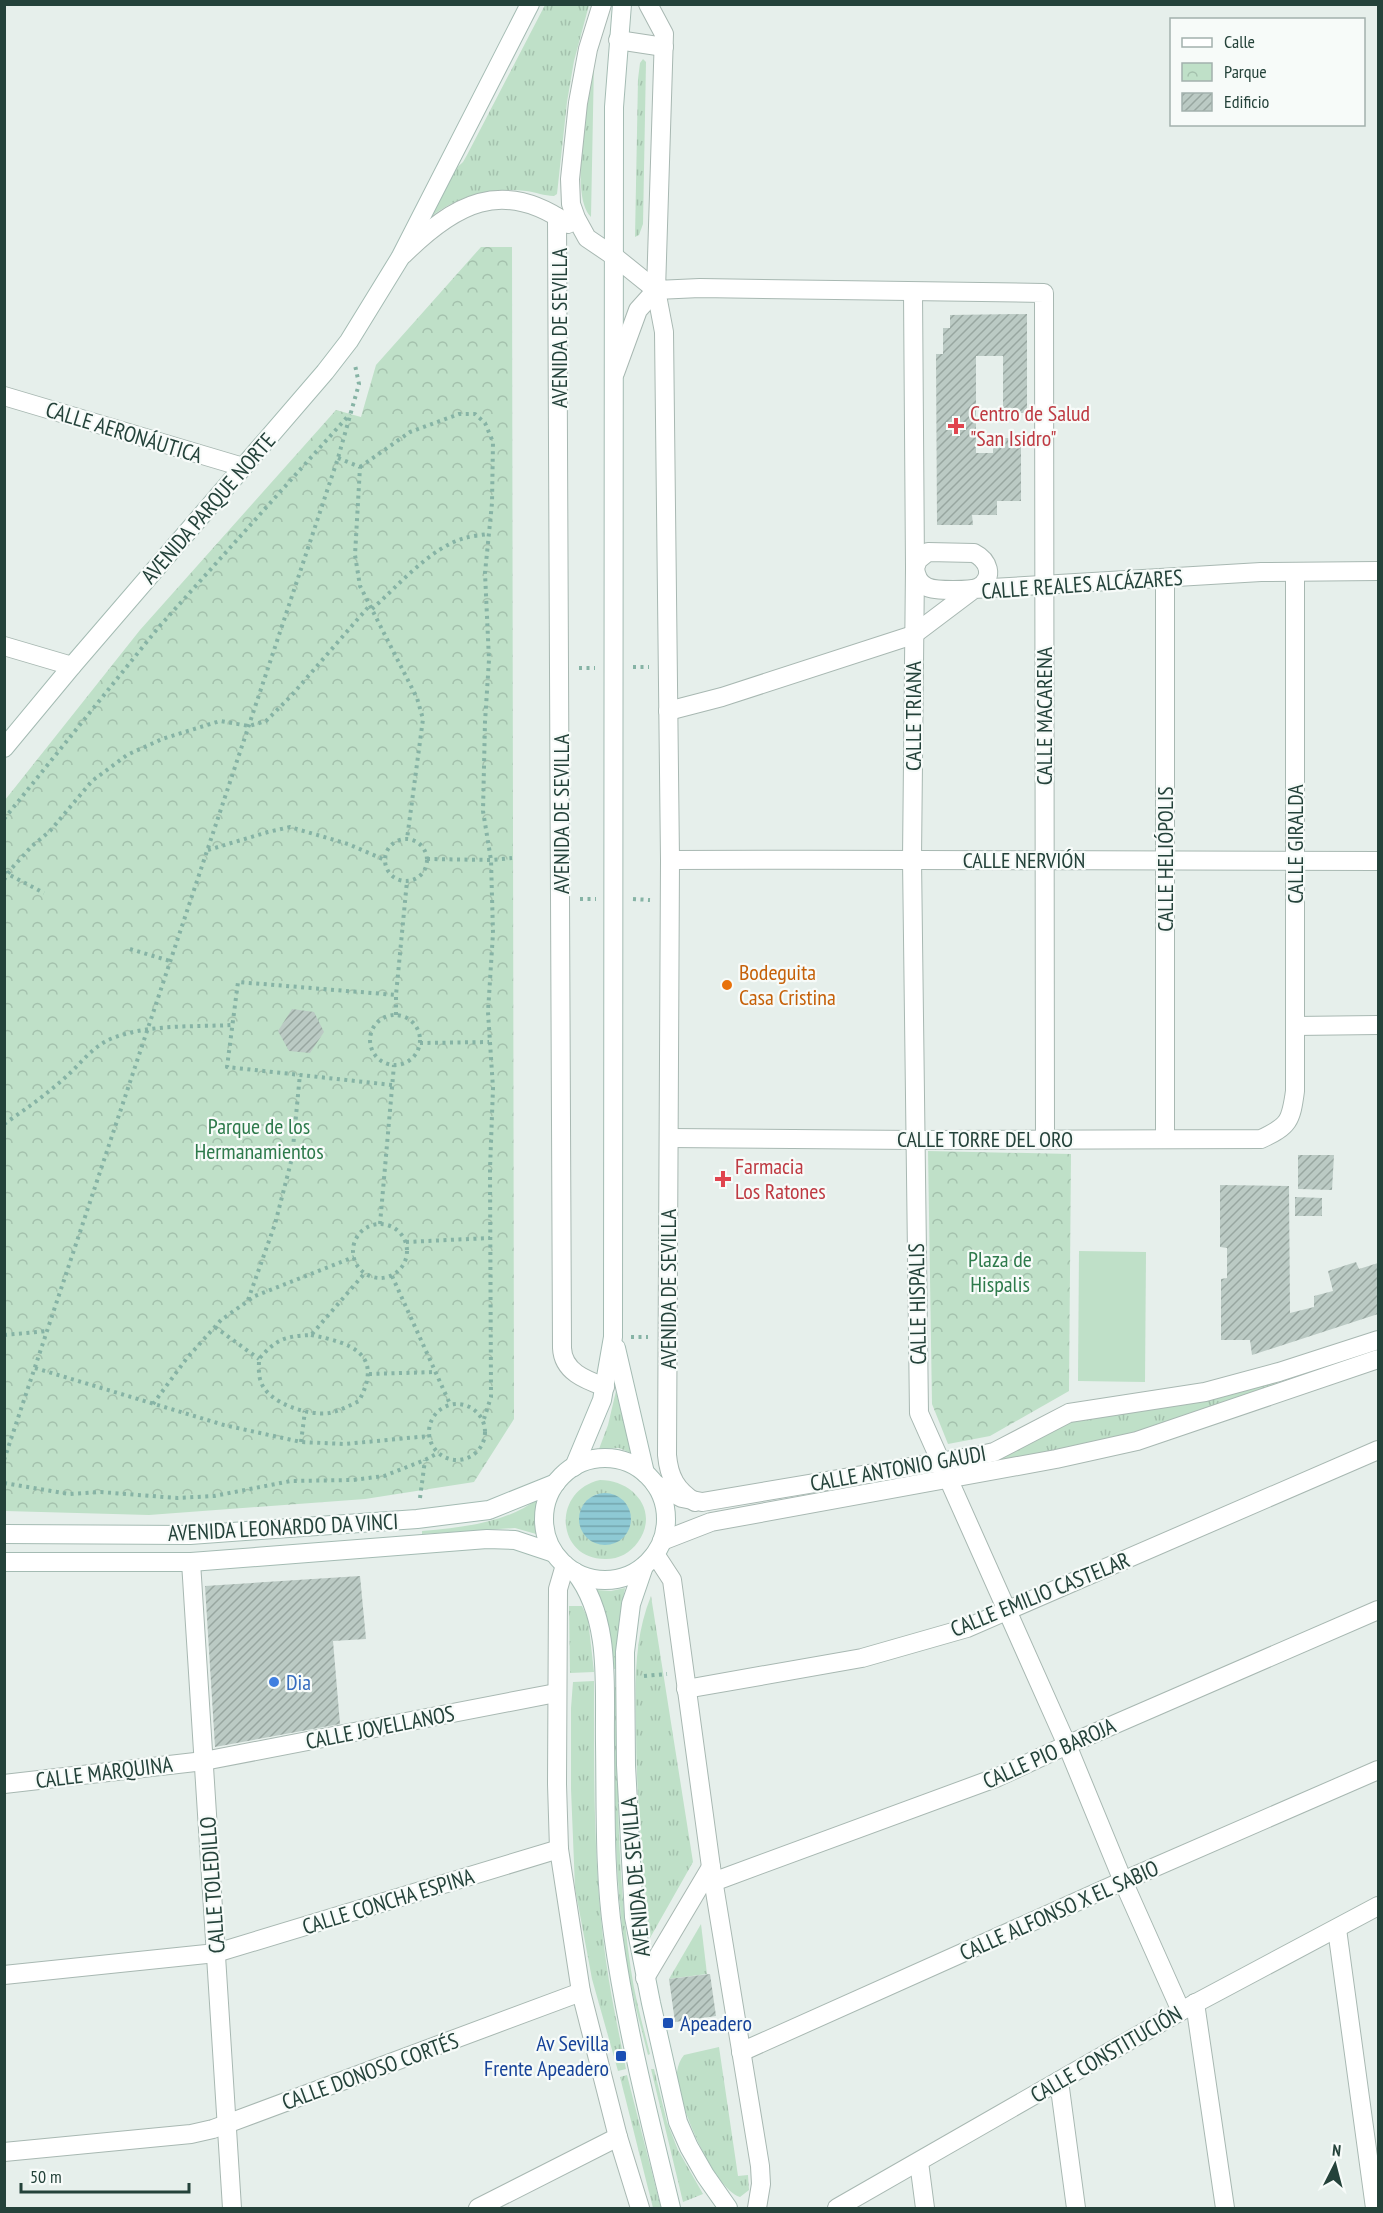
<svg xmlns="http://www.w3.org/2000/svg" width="1383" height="2213" font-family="'PT Sans Narrow',sans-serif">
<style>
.grass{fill:url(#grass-tufts);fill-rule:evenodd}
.park{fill:url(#park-crowns)}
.pitch{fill:#bfe0c8}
.water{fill:url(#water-rules)}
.building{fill:url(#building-hatch)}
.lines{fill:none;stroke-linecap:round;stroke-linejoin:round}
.street-casing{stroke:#a8b8b2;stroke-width:20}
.secondary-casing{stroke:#a4bbb3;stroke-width:20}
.path{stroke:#86b3a5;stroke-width:4;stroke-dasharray:3 4.5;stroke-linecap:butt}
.street{stroke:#fff;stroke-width:18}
.secondary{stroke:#fff;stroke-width:18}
.health-dot{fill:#e0444e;stroke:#f7fbf9;stroke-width:2}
.food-dot{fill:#e8710a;stroke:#f7fbf9;stroke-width:2}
.shop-dot{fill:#3f7fe0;stroke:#f7fbf9;stroke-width:2}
.transit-dot{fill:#1a4fb4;stroke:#f7fbf9;stroke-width:2}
.labels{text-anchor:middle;stroke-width:4.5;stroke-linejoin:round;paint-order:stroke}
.street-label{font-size:22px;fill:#24423a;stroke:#f7fbf9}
.health-label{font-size:22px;fill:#be3a42;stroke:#f7fbf9;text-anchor:start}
.food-label{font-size:22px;fill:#c56008;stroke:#f7fbf9;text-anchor:start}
.park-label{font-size:22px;fill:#2d7a4b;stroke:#f7fbf9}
.shop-label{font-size:22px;fill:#366cbe;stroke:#f7fbf9;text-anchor:start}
.transit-label{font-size:22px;fill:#164399;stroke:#f7fbf9;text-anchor:start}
</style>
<defs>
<pattern id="grass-tufts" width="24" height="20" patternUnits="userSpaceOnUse" patternTransform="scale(1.5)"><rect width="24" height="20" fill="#bfe0c8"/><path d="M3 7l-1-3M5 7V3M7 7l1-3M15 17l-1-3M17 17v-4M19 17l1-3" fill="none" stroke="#a4c1ad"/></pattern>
<pattern id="park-crowns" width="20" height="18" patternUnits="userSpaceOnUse" patternTransform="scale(1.5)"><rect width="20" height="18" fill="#bfe0c8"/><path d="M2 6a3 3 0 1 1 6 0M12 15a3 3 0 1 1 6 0" fill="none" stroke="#a4c1ad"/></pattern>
<pattern id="water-rules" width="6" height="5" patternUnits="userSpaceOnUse" patternTransform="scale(1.5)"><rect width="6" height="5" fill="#8ec9d4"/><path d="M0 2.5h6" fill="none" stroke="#74a5ad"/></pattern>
<pattern id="building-hatch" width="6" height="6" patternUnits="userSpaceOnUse" patternTransform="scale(1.5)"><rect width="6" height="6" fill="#bbcac4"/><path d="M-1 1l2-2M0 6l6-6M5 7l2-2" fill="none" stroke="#98a6a0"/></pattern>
</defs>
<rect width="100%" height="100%" fill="#e6efeb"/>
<!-- grass -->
<g class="grass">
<path d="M545 5H589L574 61 567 102 557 194 554 196C544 196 536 192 526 191 491 187 457 196 429 218L451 173 463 162 467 155Z"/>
<polygon points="643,59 646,62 643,224 639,235 635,237 638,79 640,63"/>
<path d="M594 62 591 217C568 194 590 94 594 62Z"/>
<polygon points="1275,1380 1278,1386 1125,1437 1003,1462 1000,1456 1075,1420"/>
<polygon points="616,1391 631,1453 619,1448 599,1449 608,1425"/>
<path d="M600 1480C633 1480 660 1511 638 1542 630 1553 619 1559 606 1559 556 1560 551 1491 600 1480ZM597 1494H610L618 1497 631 1517 630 1526 623 1537 592 1541C575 1527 575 1504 597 1494Z"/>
<path d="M538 1499 535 1513 536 1534 515 1528 422 1534V1531C463 1527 503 1524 538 1499Z"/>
<polygon points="625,1588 618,1636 618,1669 613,1669 608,1630 597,1590 611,1591"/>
<path d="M651 1596 693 1862 650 1938C643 1868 636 1798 636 1727 635 1682 634 1638 651 1596Z"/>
<polygon points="569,1606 582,1606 588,1619 594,1672 570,1673"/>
<path d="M594 1681C594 1774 593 1869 606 1961 611 1997 619 2033 626 2069L618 2071 592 1979 575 1888 571 1789V1708L573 1682Z"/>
<path d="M615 1687 618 1688C617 1781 617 1877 631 1970 635 1998 643 2026 650 2054L648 2055C641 2027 633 1999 628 1970 613 1878 614 1781 615 1687Z"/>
<polygon points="701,1924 707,1974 669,1979"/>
<path d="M719 2047 738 2176 748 2175 749 2190 740 2197C713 2188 676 2100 677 2072 678 2065 680 2060 684 2055Z"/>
<polygon points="651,2069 654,2069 667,2122 678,2150 703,2194 683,2202"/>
<polygon points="627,2075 661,2208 653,2208 620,2077"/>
</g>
<!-- park -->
<g class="park">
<polygon points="481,247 512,247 514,1419 474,1482 365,1499 149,1515 5,1511 5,800 140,630 336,410 361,417 376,365"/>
<polygon points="928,1151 1071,1154 1069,1391 990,1436 948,1444 932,1404"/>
</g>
<!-- pitch -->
<polygon class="pitch" points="1079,1251 1146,1252 1145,1382 1078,1381"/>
<!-- water -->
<circle class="water" cx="605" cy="1519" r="26"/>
<!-- building -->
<g class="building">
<polygon points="1027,314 1027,413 1003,413 1003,356 976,356 976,453 993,453 993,441 1003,441 1003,438 1021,438 1021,501 997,501 997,515 972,515 973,525 937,525 936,354 943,354 943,328 950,328 950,315"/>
<polygon points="292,1009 314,1012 324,1032 310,1053 289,1051 278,1031"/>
<polygon points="1298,1155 1334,1155 1332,1190 1298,1189"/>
<polygon points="1220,1185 1289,1186 1290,1313 1314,1307 1314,1296 1333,1291 1328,1271 1356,1262 1359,1269 1378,1263 1378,1314 1252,1355 1250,1340 1221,1340 1221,1279 1227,1278 1227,1248 1220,1247"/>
<polygon points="1295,1197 1322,1198 1322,1216 1295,1216"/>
<polygon points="360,1576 366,1639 333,1641 340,1724 215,1747 205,1586"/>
<polygon points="710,1974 716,2016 675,2022 669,1979"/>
</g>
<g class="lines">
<!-- street casing -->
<g class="street-casing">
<g id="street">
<polyline points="602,4 588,49 578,103 570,179 571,204 576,218 587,238 615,257 656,290"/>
<polyline points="648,4 664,34 656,290 700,288 1044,293 1045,1139"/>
<polyline points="618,40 664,47"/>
<path d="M557 217 562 1348C563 1372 586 1380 605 1387"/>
<path d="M403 255C454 204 502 177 568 224"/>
<path d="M656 290 664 332 670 860 667 1455C669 1477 676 1490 695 1502"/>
<polyline points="913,292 915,568 912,859 919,1413 1067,1745 1123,1881 1181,2011"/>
<polyline points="615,373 638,310 656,290"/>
<polyline points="4,396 243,467"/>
<path d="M928 552 974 553C988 560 995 577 979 587 972 591 935 591 927 587 920 584 916 576 915 568L918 560Z"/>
<polyline points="1165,578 1165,1139"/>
<polyline points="4,646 72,666"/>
<polyline points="668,711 722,697 913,635 974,589 1261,572 1378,571"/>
<path d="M670 860C906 859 1142 861 1378 861"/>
<polyline points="1295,1026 1378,1025"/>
<path d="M669 1138 915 1140 1261 1139C1289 1126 1291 1121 1295 1091V572"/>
<polyline points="655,1484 682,1498 702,1502 981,1455 994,1452 1069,1413 1205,1392 1279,1372 1378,1340"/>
<polyline points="662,1541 711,1522 1056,1459 1137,1441 1378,1359"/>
<polyline points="655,1554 672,1580 711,1867 760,2166 761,2184 757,2208"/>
<polyline points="191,1562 232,2208"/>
<polyline points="565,1565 558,1589 557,1784 559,1849 581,1992 618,2137 640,2208"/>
<polyline points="686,1689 862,1658 967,1628 1378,1450"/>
<polyline points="4,1784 204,1761 556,1693"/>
<polyline points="713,1882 998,1777 1067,1745 1378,1610"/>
<polyline points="1337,1929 1375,2208"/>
<polyline points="4,1975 216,1953 559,1849"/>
<polyline points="645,1978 711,1867"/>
<polyline points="1195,2003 1225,2208"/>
<polyline points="741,2052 1123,1881 1378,1770"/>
<polyline points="1059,2081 1076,2208"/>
<polyline points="4,2152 191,2134 213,2129 581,1992"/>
<polyline points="919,2162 925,2208"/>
<polyline points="478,2208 618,2137"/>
<polyline points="837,2208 1181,2011 1378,1906"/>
</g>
</g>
<!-- secondary casing -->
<g class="secondary-casing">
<g id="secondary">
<polyline points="4,748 72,666 325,372 349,341 400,258 530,4"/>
<polyline points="616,1348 645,1473"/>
<circle cx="605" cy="1519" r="61"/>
<polyline points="574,1467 602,1400 613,1337 614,107 622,4"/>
<polyline points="4,1534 190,1535 417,1519 489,1510 556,1483"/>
<polyline points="4,1562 191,1562 487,1539 515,1540 554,1553"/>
<polyline points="644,1566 631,1604 625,1652 626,1765 634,1917 651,2003 678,2122 689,2147 705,2175 728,2208"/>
<path d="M575 1572C612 1619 604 1688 605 1743 606 1806 604 1871 613 1934 626 2027 649 2117 671 2208"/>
</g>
</g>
<!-- path -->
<g class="path">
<polyline points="338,458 360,467 355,555 360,586 417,698 423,719 407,839"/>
<polyline points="360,467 410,432 459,414 475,414 485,423 493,442 492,503 485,573 489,660 485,722 483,811 491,860 493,933 488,1012 493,1088 490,1169 491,1397 483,1422"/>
<path d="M372 609C398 586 431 547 465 538 472 536 481 535 488 534"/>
<polyline points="633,667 649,667"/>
<polyline points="579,668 595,668"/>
<polyline points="4,819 158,628 350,414"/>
<circle cx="406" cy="860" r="21"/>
<polyline points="208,850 268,832 290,827 348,844 385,860"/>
<polyline points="427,859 491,860 512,858"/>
<polyline points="4,872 44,893"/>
<polyline points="4,880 11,869 32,846 50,831 92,781 127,755 162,739 220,721 249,726 266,721 291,696 370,605"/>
<polyline points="580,899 596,899"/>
<polyline points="633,899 650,900"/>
<polyline points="130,949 170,961"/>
<circle cx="395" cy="1040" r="25"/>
<polyline points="396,1015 396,995 407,881"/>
<polyline points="420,1043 489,1042"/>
<polyline points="392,1085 227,1067 238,982 396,995"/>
<path d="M4 1124C26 1109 47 1094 67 1076 81 1063 94 1045 113 1038 149 1024 194 1027 232 1025"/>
<circle cx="380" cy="1251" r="27"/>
<polyline points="380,1224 394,1065"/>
<polyline points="406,1242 490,1238"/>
<polyline points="392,1276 450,1404"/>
<polyline points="248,1300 275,1224 292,1158 300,1074"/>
<polyline points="215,1327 259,1359"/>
<polyline points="312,1334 364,1274"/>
<polyline points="4,1335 48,1331"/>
<path d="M311 1335C352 1343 384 1354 359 1401 349 1406 339 1411 329 1413 308 1416 268 1403 261 1382 258 1375 259 1366 259 1359 276 1339 286 1336 311 1335Z"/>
<polyline points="631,1337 648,1337"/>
<polyline points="35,1368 224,1425 301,1442 345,1444 429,1436"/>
<polyline points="369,1374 436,1372"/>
<circle cx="457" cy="1432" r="28"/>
<polyline points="153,1404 187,1358 221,1320 255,1296 354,1257"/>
<polyline points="301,1442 305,1411"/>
<polyline points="4,1460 338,458 359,384 355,365"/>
<polyline points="4,1483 69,1494 100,1492 177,1498 214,1496 291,1481 353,1480 384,1476 425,1460 438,1453"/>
<polyline points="420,1498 425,1460"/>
<polyline points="644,1676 667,1674"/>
</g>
<!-- street -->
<use href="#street" class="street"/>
<!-- secondary -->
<use href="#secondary" class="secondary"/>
</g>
<!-- markers -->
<g class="health-dot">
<path d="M953 417h6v6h6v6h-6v6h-6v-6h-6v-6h6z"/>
<path d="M720 1170h6v6h6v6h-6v6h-6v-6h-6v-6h6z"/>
</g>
<circle class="food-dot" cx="727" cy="985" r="6"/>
<circle class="shop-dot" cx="274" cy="1682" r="6"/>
<g class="transit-dot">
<rect x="662" y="2017" width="12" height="12" rx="3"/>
<rect x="615" y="2050" width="12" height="12" rx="3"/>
</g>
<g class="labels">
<!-- street labels -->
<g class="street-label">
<text transform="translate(559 328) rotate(-90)" y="8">AVENIDA DE SEVILLA</text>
<text transform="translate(124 432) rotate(17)" y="8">CALLE AERONÁUTICA</text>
<text transform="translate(208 508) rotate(-49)" y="8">AVENIDA PARQUE NORTE</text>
<text transform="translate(1082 584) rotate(-4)" y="8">CALLE REALES ALCÁZARES</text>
<text transform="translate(913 716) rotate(-90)" y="8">CALLE TRIANA</text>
<text transform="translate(1044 716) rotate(-90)" y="8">CALLE MACARENA</text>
<text transform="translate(561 814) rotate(-90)" y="8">AVENIDA DE SEVILLA</text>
<text transform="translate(1295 844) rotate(-90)" y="8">CALLE GIRALDA</text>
<text transform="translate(1165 859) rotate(-90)" y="8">CALLE HELIÓPOLIS</text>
<text x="1024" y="868">CALLE NERVIÓN</text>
<text x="985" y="1147">CALLE TORRE DEL ORO</text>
<text transform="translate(668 1289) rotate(-90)" y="8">AVENIDA DE SEVILLA</text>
<text transform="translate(917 1304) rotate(-91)" y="8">CALLE HISPALIS</text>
<text transform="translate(898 1468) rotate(-10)" y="8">CALLE ANTONIO GAUDI</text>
<text transform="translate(283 1527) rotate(-3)" y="8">AVENIDA LEONARDO DA VINCI</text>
<text transform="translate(1040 1594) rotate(-22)" y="8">CALLE EMILIO CASTELAR</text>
<text transform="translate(380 1727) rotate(-11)" y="8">CALLE JOVELLANOS</text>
<text transform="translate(1049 1753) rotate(-24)" y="8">CALLE PIO BAROJA</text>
<text transform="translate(104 1772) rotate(-7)" y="8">CALLE MARQUINA</text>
<text transform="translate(635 1877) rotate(-95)" y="8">AVENIDA DE SEVILLA</text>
<text transform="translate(212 1885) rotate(-94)" y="8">CALLE TOLEDILLO</text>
<text transform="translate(388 1901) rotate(-17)" y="8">CALLE CONCHA ESPINA</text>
<text transform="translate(1059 1910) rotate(-24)" y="8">CALLE ALFONSO X EL SABIO</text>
<text transform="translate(1106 2054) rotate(-30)" y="8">CALLE CONSTITUCIÓN</text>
<text transform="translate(370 2071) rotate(-20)" y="8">CALLE DONOSO CORTÉS</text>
</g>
<!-- health labels -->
<g class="health-label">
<text x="970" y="421">Centro de Salud<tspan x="970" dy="25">"San Isidro"</tspan></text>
<text x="735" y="1174">Farmacia<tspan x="735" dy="25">Los Ratones</tspan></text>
</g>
<!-- food labels -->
<g class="food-label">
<text x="739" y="980">Bodeguita<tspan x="739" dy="25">Casa Cristina</tspan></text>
</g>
<!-- park labels -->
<g class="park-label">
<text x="259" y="1134">Parque de los<tspan x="259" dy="25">Hermanamientos</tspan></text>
<text x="1000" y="1267">Plaza de<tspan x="1000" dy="25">Hispalis</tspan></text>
</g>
<!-- shop labels -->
<g class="shop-label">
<text x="286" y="1690">Dia</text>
</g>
<!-- transit labels -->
<g class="transit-label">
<text x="680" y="2031">Apeadero</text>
<text x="609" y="2051" text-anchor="end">Av Sevilla<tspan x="609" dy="25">Frente Apeadero</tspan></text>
</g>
</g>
<!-- border -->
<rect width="1383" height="2213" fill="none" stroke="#24423a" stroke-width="12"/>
<!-- legend -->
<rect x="1170" y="18" width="195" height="108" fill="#f7fbf9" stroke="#a3b1ad" stroke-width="1.5"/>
<rect x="1182" y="38" width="30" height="9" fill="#ffffff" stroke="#a3b1ad" stroke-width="1.5"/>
<text x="1224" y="48" font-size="18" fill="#24423a">Calle</text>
<rect x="1182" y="63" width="30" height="18" fill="url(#park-crowns)" stroke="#a3b1ad" stroke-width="1.5"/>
<text x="1224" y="78" font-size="18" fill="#24423a">Parque</text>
<rect x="1182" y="93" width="30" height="18" fill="url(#building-hatch)" stroke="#a3b1ad" stroke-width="1.5"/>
<text x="1224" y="108" font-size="18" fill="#24423a">Edificio</text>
<!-- north arrow -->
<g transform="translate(1335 2165) rotate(6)" stroke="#f7fbf9" stroke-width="4.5" paint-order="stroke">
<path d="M0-4.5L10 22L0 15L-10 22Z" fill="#24423a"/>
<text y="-9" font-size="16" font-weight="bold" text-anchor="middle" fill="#24423a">N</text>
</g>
<!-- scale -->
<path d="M21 2183v9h168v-9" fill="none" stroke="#24423a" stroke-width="3"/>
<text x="30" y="2183" font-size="18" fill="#24423a" stroke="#f7fbf9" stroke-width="4.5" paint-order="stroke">50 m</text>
</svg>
